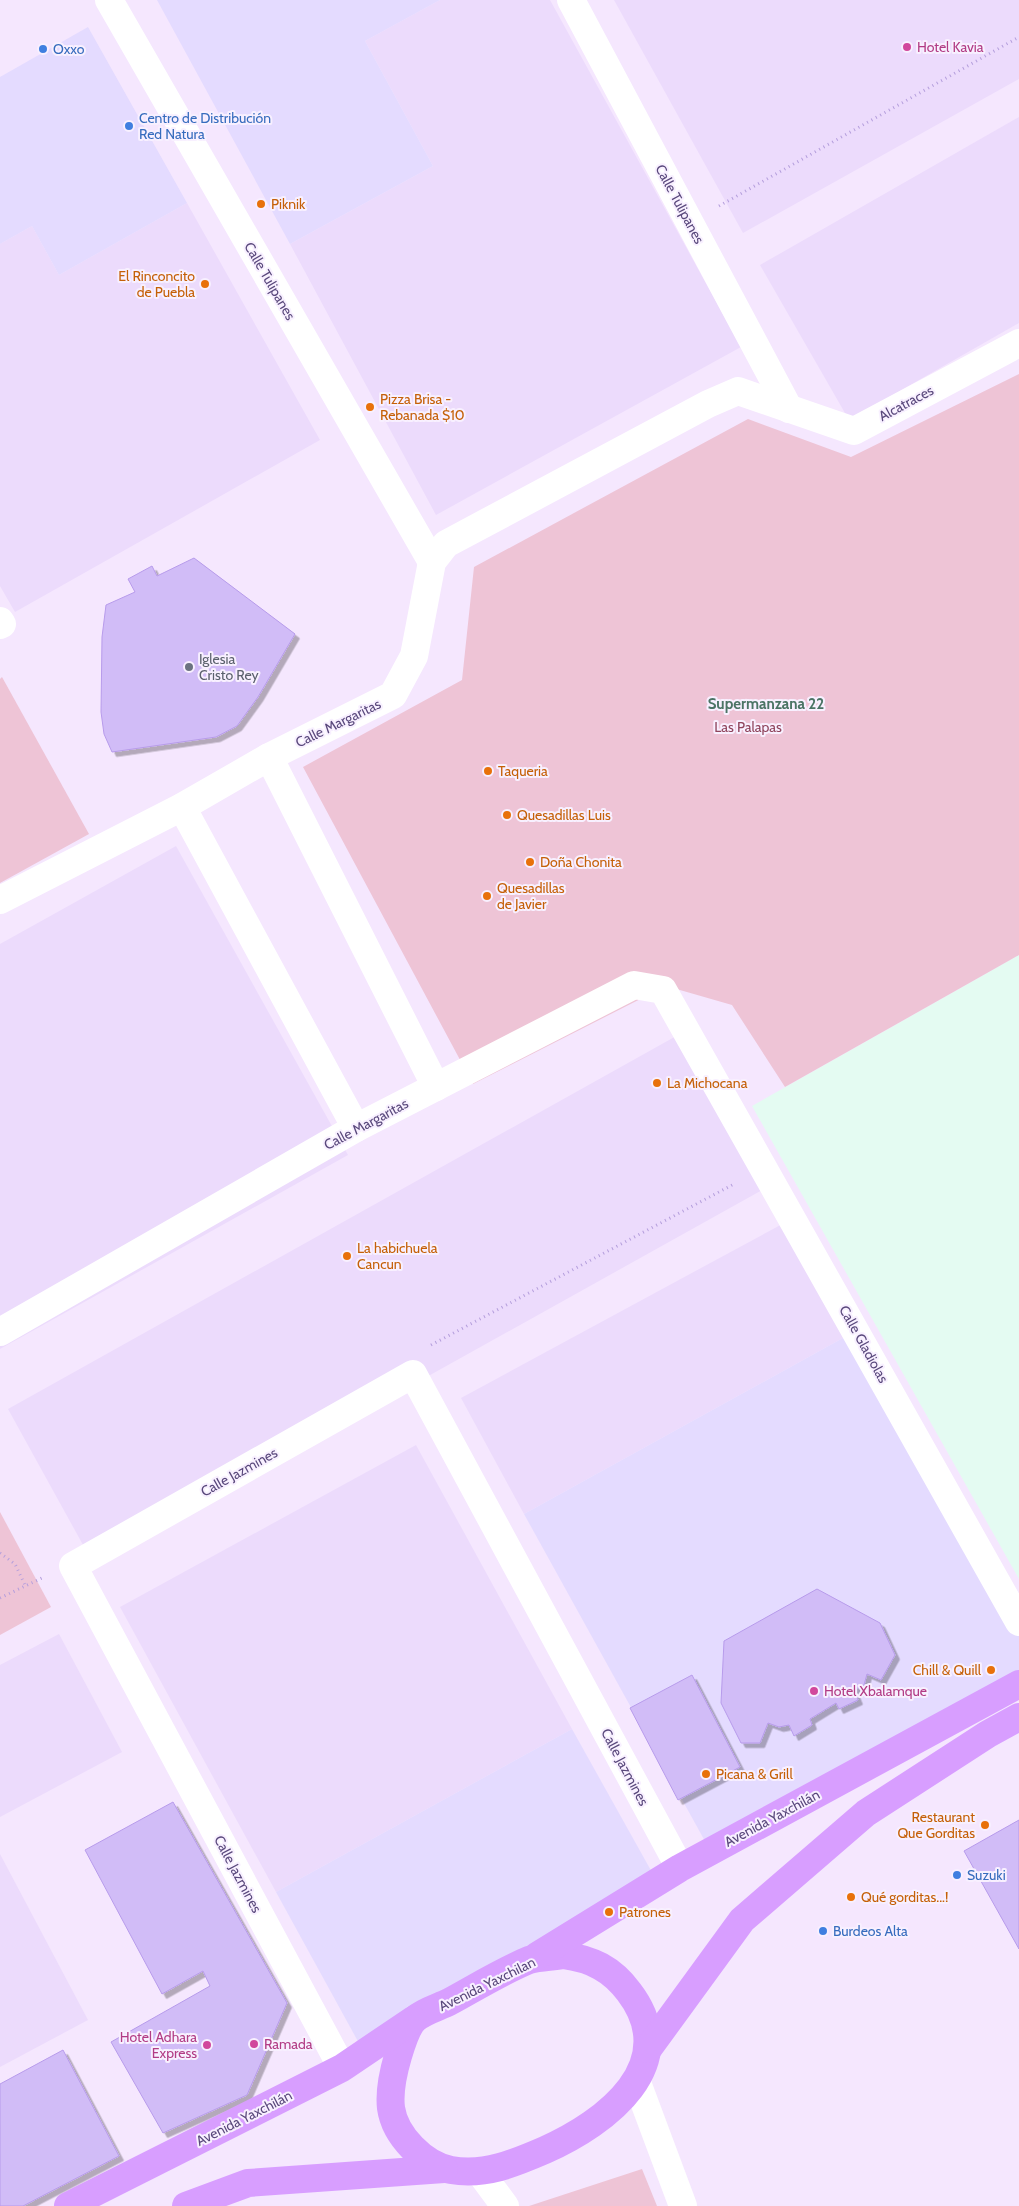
<svg xmlns="http://www.w3.org/2000/svg" width="1019" height="2206" font-family="Cabin,sans-serif">
<style>
.residential{fill:#ecdbfc}
.commercial{fill:#e4dbff}
.education{fill:#e4fbf2}
.green{fill:#eec4d6}
.building{fill:#d1bcf7;stroke:#b79beb;filter:url(#shadow)}
.lines{fill:none;stroke-linecap:round;stroke-linejoin:round}
.path{stroke:#b49edc;stroke-width:3;stroke-dasharray:1 4;stroke-linecap:butt}
.minor{stroke:#fff;stroke-width:28}
.major{stroke:#d89eff;stroke-width:28}
.hotel-dot{fill:#d1479c;stroke:#f8f0ff;stroke-width:2}
.shop-dot{fill:#3f7fe0;stroke:#f8f0ff;stroke-width:2}
.food-dot{fill:#e8710a;stroke:#f8f0ff;stroke-width:2}
.worship-dot{fill:#6b7280;stroke:#f8f0ff;stroke-width:2}
.labels{text-anchor:middle;stroke-width:4;stroke-linejoin:round;paint-order:stroke}
.hotel-label{font-size:14px;fill:#b23c85;stroke:#f8f0ff;text-anchor:start}
.shop-label{font-size:14px;fill:#366cbe;stroke:#f8f0ff;text-anchor:start}
.food-label{font-size:14px;fill:#c56008;stroke:#f8f0ff;text-anchor:start}
.street-label{font-size:14px;fill:#59487c;stroke:#f8f0ff}
.worship-label{font-size:14px;fill:#5b616d;stroke:#f8f0ff;text-anchor:start}
.park-label{font-size:14px;fill:#8f445c;stroke:#f8f0ff}
.neighbourhood-label{font-size:15px;font-weight:bold;fill:#4b7465;stroke:#f8f0ff}
</style>
<defs>
<filter id="shadow"><feDropShadow dx="4.5" dy="4.5" stdDeviation="0" flood-color="#0004"/></filter>
</defs>
<rect width="100%" height="100%" fill="#f5e7fe"/>
<!-- residential -->
<g class="residential">
<polygon points="440,0 550,0 741,347 436,515 290,244 433,166 365,41"/>
<polygon points="614,0 1019,0 1019,79 743,233"/>
<polygon points="1019,117 1019,323 849,420 760,265"/>
<polygon points="187,203 320,440 15,612 0,586 0,244 32,226 59,275"/>
<polygon points="176,846 348,1155 0,1349 0,944"/>
<polygon points="687,1030 773,1184 93,1563 8,1409"/>
<polygon points="797,1216 861,1328 524,1514 461,1398"/>
<polygon points="416,1445 572,1729 276,1892 120,1607"/>
<polygon points="59,1634 122,1752 0,1817 0,1665"/>
<polygon points="0,1854 88,2020 0,2067"/>
</g>
<!-- commercial -->
<g class="commercial">
<polygon points="157,0 440,0 365,41 433,166 290,244"/>
<polygon points="88,27 187,203 59,275 32,226 0,244 0,77"/>
<polygon points="861,1328 1019,1614 1019,1681 711,1852 524,1514"/>
<polygon points="572,1729 663,1892 366,2056 276,1892"/>
</g>
<!-- education -->
<polygon class="education" points="1019,955 1019,1579 752,1106"/>
<!-- green -->
<g class="green">
<polygon points="1019,374 1019,955 785,1087 732,1005 666,986 473,1084 303,767 462,680 474,567 748,419 851,457"/>
<polygon points="2,677 89,834 0,883 0,679"/>
<polygon points="0,1512 51,1607 0,1635"/>
<polygon points="642,2169 657,2206 529,2206"/>
</g>
<!-- building -->
<g class="building">
<polygon points="194,558 295,634 258,697 237,726 216,737 112,752 104,734 101,712 102,637 106,605 135,592 128,579 152,566 157,576"/>
<polygon points="817,1589 880,1623 895,1655 881,1680 867,1674 864,1685 854,1690 858,1700 839,1709 836,1703 810,1719 812,1725 794,1736 789,1725 779,1727 768,1723 760,1743 741,1743 721,1703 724,1641"/>
<polygon points="692,1675 740,1767 678,1800 630,1708"/>
<polygon points="173,1802 287,2003 247,2095 163,2133 111,2042 210,1986 203,1971 162,1994 85,1850"/>
<polygon points="1019,1820 1019,1949 964,1851"/>
<polygon points="63,2050 119,2156 23,2206 0,2206 0,2084"/>
</g>
<g class="lines">
<!-- path -->
<g class="path">
<polyline points="719,206 1019,37"/>
<polyline points="431,1345 734,1184"/>
<polyline points="0,1553 15,1564 25,1585"/>
<polyline points="0,1598 42,1578"/>
</g>
<!-- minor -->
<g class="minor">
<polyline points="109,0 432,562"/>
<polyline points="571,0 789,409"/>
<polyline points="0,621 2,624 0,625"/>
<polyline points="269,757 436,1087"/>
<polyline points="182,807 356,1128"/>
<polyline points="0,900 182,807 269,757 393,695 414,656 432,562 446,544 708,404 738,391 854,431 1019,343"/>
<polyline points="0,1332 356,1128 634,985 663,990 1019,1622"/>
<polyline points="342,2068 73,1566 413,1374 680,1868"/>
<polyline points="636,2080 683,2206"/>
<polyline points="479,2171 505,2206"/>
</g>
<!-- major -->
<g class="major">
<path d="M563 1955C592 1959 612 1969 629 1992 684 2064 606 2123 545 2150 515 2163 485 2176 451 2170 424 2165 395 2136 391 2108 389 2091 393 2073 398 2056 401 2046 407 2026 415 2019 424 2011 439 2007 449 2002 475 1988 502 1971 529 1960 539 1957 552 1957 563 1955Z"/>
<polyline points="537,1956 680,1868 1019,1684"/>
<polyline points="648,2049 742,1920 866,1813 988,1734 1019,1717"/>
<polyline points="68,2206 342,2068 413,2020"/>
<polyline points="186,2206 248,2183 444,2169"/>
</g>
</g>
<!-- markers -->
<g class="hotel-dot">
<circle cx="907" cy="47" r="5"/>
<circle cx="814" cy="1691" r="5"/>
<circle cx="254" cy="2044" r="5"/>
<circle cx="207" cy="2045" r="5"/>
</g>
<g class="shop-dot">
<circle cx="43" cy="49" r="5"/>
<circle cx="129" cy="126" r="5"/>
<circle cx="957" cy="1875" r="5"/>
<circle cx="823" cy="1931" r="5"/>
</g>
<g class="food-dot">
<circle cx="261" cy="204" r="5"/>
<circle cx="205" cy="284" r="5"/>
<circle cx="370" cy="407" r="5"/>
<circle cx="488" cy="771" r="5"/>
<circle cx="507" cy="815" r="5"/>
<circle cx="530" cy="862" r="5"/>
<circle cx="487" cy="896" r="5"/>
<circle cx="657" cy="1083" r="5"/>
<circle cx="347" cy="1256" r="5"/>
<circle cx="991" cy="1670" r="5"/>
<circle cx="706" cy="1774" r="5"/>
<circle cx="985" cy="1825" r="5"/>
<circle cx="851" cy="1897" r="5"/>
<circle cx="609" cy="1912" r="5"/>
</g>
<circle class="worship-dot" cx="189" cy="667" r="5"/>
<g class="labels">
<!-- hotel labels -->
<g class="hotel-label">
<text x="917" y="52">Hotel Kavia</text>
<text x="824" y="1696">Hotel Xbalamque</text>
<text x="197" y="2042" text-anchor="end">Hotel Adhara<tspan x="197" dy="16">Express</tspan></text>
<text x="264" y="2049">Ramada</text>
</g>
<!-- shop labels -->
<g class="shop-label">
<text x="53" y="54">Oxxo</text>
<text x="139" y="123">Centro de Distribución<tspan x="139" dy="16">Red Natura</tspan></text>
<text x="967" y="1880">Suzuki</text>
<text x="833" y="1936">Burdeos Alta</text>
</g>
<!-- food labels -->
<g class="food-label">
<text x="271" y="209">Piknik</text>
<text x="195" y="281" text-anchor="end">El Rinconcito<tspan x="195" dy="16">de Puebla</tspan></text>
<text x="380" y="404">Pizza Brisa -<tspan x="380" dy="16">Rebanada $10</tspan></text>
<text x="498" y="776">Taqueria</text>
<text x="517" y="820">Quesadillas Luis</text>
<text x="540" y="867">Doña Chonita</text>
<text x="497" y="893">Quesadillas<tspan x="497" dy="16">de Javier</tspan></text>
<text x="667" y="1088">La Michocana</text>
<text x="357" y="1253">La habichuela<tspan x="357" dy="16">Cancun</tspan></text>
<text x="981" y="1675" text-anchor="end">Chill &amp; Quill</text>
<text x="716" y="1779">Picana &amp; Grill</text>
<text x="975" y="1822" text-anchor="end">Restaurant<tspan x="975" dy="16">Que Gorditas</tspan></text>
<text x="861" y="1902">Qué gorditas...!</text>
<text x="619" y="1917">Patrones</text>
</g>
<!-- street labels -->
<g class="street-label">
<text transform="translate(680 204) rotate(62)" y="5">Calle Tulipanes</text>
<text transform="translate(270 281) rotate(60)" y="5">Calle Tulipanes</text>
<text transform="translate(906 403) rotate(-28)" y="5">Alcatraces</text>
<text transform="translate(338 723) rotate(-26)" y="5">Calle Margaritas</text>
<text transform="translate(366 1124) rotate(-28)" y="5">Calle Margaritas</text>
<text transform="translate(864 1344) rotate(61)" y="5">Calle Gladiolas</text>
<text transform="translate(239 1472) rotate(-29)" y="5">Calle Jazmines</text>
<text transform="translate(625 1767) rotate(62)" y="5">Calle Jazmines</text>
<text transform="translate(772 1818) rotate(-28)" y="5">Avenida Yaxchilán</text>
<text transform="translate(238 1874) rotate(62)" y="5">Calle Jazmines</text>
<text transform="translate(487 1984) rotate(-26)" y="5">Avenida Yaxchilan</text>
<text transform="translate(244 2118) rotate(-27)" y="5">Avenida Yaxchilán</text>
</g>
<!-- worship labels -->
<g class="worship-label">
<text x="199" y="664">Iglesia<tspan x="199" dy="16">Cristo Rey</tspan></text>
</g>
<!-- park labels -->
<g class="park-label">
<text x="748" y="732">Las Palapas</text>
</g>
<!-- neighbourhood labels -->
<g class="neighbourhood-label">
<text x="766" y="709">Supermanzana 22</text>
</g>
</g>
</svg>
